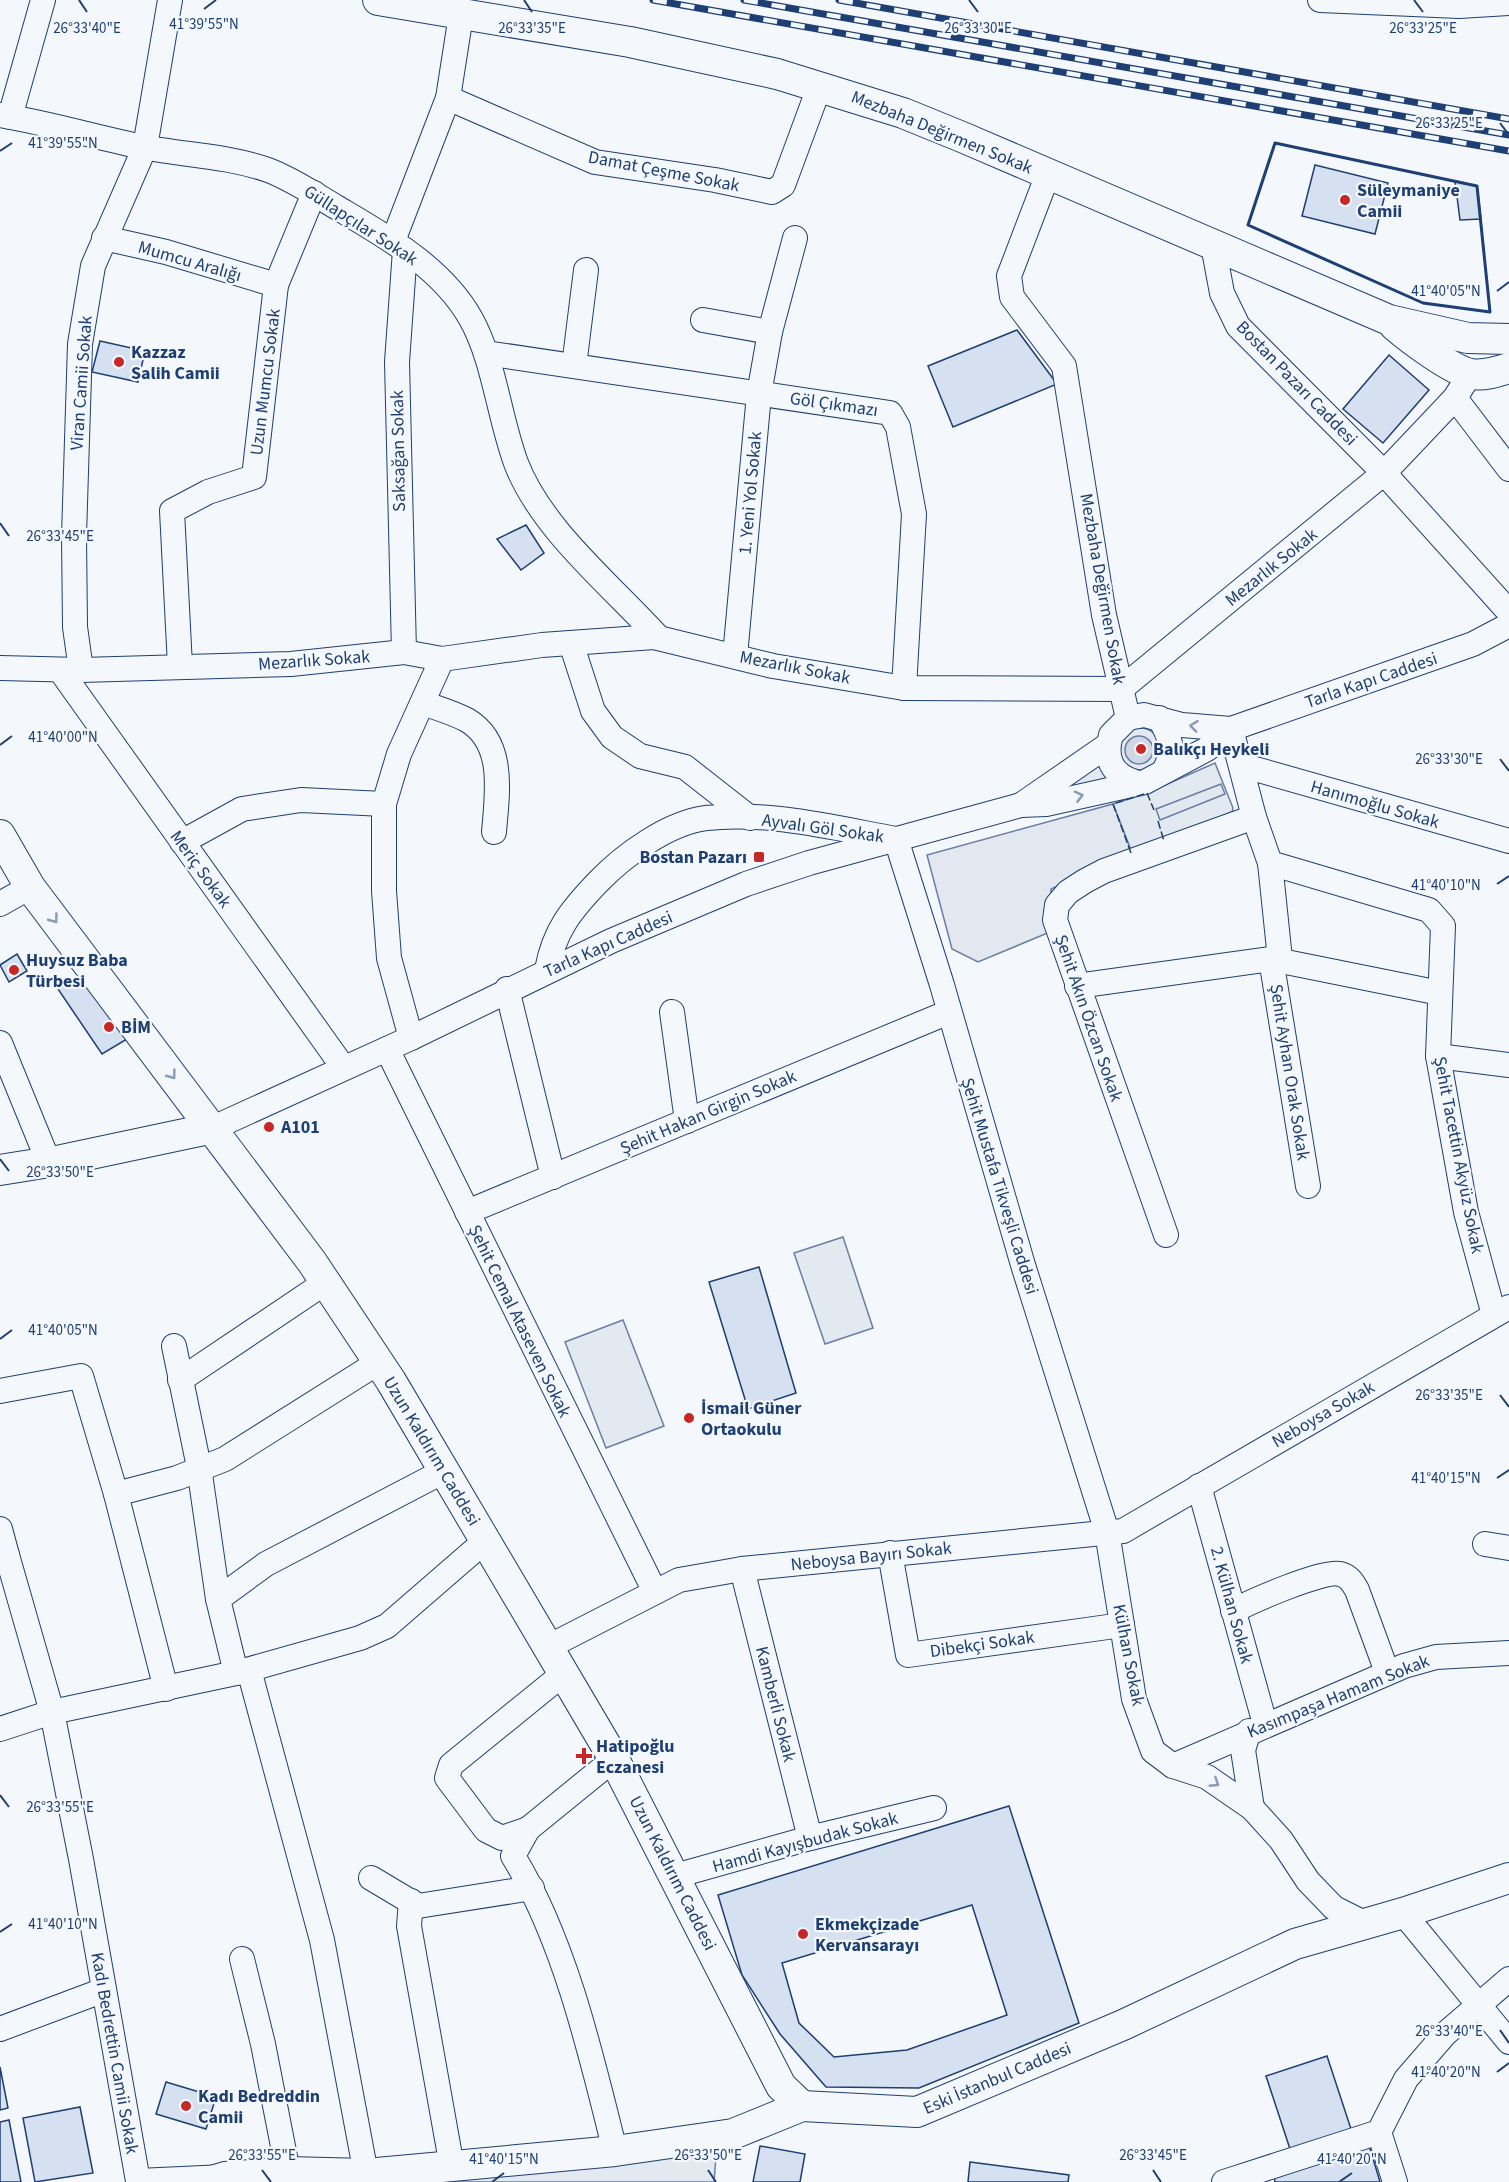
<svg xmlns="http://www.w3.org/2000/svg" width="1509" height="2182" font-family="'Source Sans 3',sans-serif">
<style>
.green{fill:#e3e9f0;stroke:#687fa3;stroke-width:1.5}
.parking{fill:#e3e8f0;stroke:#687fa3;stroke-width:1.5}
.water{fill:#cfd7e4;stroke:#687fa3;stroke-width:1.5}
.building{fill:#d5e0f0;stroke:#1d3f73;stroke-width:1.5;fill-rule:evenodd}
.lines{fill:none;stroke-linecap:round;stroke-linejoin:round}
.minor-casing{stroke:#1d3f73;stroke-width:26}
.major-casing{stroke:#1d3f73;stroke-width:32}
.minor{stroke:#f4f7fb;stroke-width:24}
.major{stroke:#f4f7fb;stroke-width:30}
.rail-casing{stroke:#1d3f73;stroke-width:7}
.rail{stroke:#f4f7fb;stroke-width:4.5;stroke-dasharray:14;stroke-linecap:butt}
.fence{stroke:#1d3f73;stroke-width:1.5;stroke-dasharray:8 3;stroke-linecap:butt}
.wall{stroke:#1d3f73;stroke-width:3}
.oneway{stroke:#889bb7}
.ticks{fill:none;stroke:#1d3f73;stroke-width:2}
.poi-dot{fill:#c62828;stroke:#f4f7fb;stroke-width:2}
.labels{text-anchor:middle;stroke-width:4.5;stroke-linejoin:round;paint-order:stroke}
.street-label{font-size:18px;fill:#1d3f73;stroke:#f4f7fb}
.poi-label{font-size:18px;font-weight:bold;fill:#1d3f73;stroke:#f4f7fb;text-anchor:start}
.ticks-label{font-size:15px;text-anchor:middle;fill:#1d3f73;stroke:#f4f7fb;stroke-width:4.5;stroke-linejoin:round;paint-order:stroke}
</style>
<rect width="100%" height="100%" fill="#f4f7fb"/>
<!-- green -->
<g class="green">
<circle cx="1140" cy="749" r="21"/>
<polygon points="1215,763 1233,808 1232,812 1132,853 1113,804 1147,793"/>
<polygon points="1098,765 1110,780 1050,795"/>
<polygon points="843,1237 873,1328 825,1344 794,1253"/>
<polygon points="623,1320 664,1426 606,1448 565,1342"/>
<polygon points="717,2143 714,2182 339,2182"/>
</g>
<!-- parking -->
<g class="parking">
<polygon points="1221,784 1225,794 1160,820 1156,809"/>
<polygon points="1113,804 1132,853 1051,889 1050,932 978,962 952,949 927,855"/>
</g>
<!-- water -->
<circle class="water" cx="1139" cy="750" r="14"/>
<!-- building -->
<g class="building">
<polygon points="1315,165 1388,183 1375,234 1302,216"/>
<polygon points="1455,181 1477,186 1481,219 1460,220"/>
<polygon points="1017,330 1057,384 953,427 928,366"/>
<polygon points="100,341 145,351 138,382 92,372"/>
<polygon points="1389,355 1429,390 1383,443 1343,409"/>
<polygon points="526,525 544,553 521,570 497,539"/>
<polygon points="17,954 27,971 9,982 0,965"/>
<polygon points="80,975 127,1039 102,1054 58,989"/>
<polygon points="759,1267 796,1393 748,1409 709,1282"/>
<path d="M1009 1806 1079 2023 919 2088 826 2087 780 2034 742 1975 718 1895ZM972 1905 1007 2015 907 2050 834 2057 799 2023 782 1963Z"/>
<polygon points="1327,2056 1352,2132 1291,2152 1266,2076"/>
<polygon points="0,2067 8,2108 0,2110"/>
<polygon points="166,2082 216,2097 206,2129 156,2114"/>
<polygon points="80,2107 93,2173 35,2182 23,2118"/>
<polygon points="9,2120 21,2182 0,2182 0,2122"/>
<polygon points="1369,2145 1380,2182 1275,2182 1274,2175"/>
<polygon points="760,2146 805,2154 800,2182 753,2182"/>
<polygon points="970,2162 1069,2175 1068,2182 968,2182"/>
</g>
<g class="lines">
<!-- minor casing -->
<g class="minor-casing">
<g id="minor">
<polyline points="1320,0 1459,6 1509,3"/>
<polyline points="448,98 595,162 715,180 772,192 783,185 820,85"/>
<path d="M0 115C48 123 95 137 143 147 184 155 228 156 268 170 292 179 314 194 336 207 385 236 442 267 471 319 494 360 499 417 516 463 541 529 612 586 659 638"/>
<polyline points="10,117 43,0"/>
<polyline points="1048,174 1009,276 1012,297 1064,366 1104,615 1128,718"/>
<polyline points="104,238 166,252 276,285"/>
<polyline points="393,241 448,98 461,15"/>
<polyline points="1213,245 1222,293 1238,326 1384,473 1509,612"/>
<polyline points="703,320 770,332"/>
<polyline points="486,353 890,413 898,427 914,514 904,688"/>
<polyline points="574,366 586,270"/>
<polyline points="1455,398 1509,469"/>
<polyline points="571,643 593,711 612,737 640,756 685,767 750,818"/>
<polyline points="404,652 397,362 405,250"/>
<polyline points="735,656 759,394 770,332 795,238"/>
<polyline points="180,666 172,511 208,492 254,477 276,285 314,193"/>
<polyline points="0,668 81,670 291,664 404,652 442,659 542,645 654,637 773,666 904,688 1121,689 1384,473 1455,398 1470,374"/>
<polyline points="60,670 343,1067"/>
<polyline points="81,670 75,627 74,536 80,344 93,266 145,147 170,0"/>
<path d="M423 703C437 708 454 713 467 720 506 743 497 794 494 832"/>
<path d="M1159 718C1171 737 1175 751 1164 771"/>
<polyline points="1231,729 1254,817 1270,863 1280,959"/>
<polyline points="1241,765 1509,841"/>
<path d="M1135 782C1112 775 1104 758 1111 735L1128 718 1144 715 1182 725 1231 729 1473 644 1509 625"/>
<polyline points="1021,805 1108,745"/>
<polyline points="182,842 242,809 301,800 384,804"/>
<polyline points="1270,863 1429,910 1443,926 1438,1056 1466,1212 1494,1315"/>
<polyline points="0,904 30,887"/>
<polyline points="1271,959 1308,1186"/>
<path d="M547 970C554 931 571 910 598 882 624 855 668 823 706 818 768 811 835 828 896 839L942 985 1023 1265 1107 1532 1134 1699 1153 1751 1173 1766 1207 1777 1252 1808 1281 1840 1308 1881 1334 1908 1364 1923"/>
<polyline points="1077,986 1271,959 1440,993"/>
<polyline points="507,989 553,1177"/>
<polyline points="672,1012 687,1121"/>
<polyline points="411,1038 389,958 384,891 384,804 399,754 442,659"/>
<polyline points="0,1043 49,1163"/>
<polyline points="387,1049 655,1592"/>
<polyline points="1438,1056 1509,1065"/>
<polyline points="213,1128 411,1038 611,941 746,884 809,863 1021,805 1046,804 1145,782 1207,749 1231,729"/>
<polyline points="467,1212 949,1012"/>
<polyline points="1166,1235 1055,920 1057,905 1068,892 1085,881 1104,871 1254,817"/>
<polyline points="174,1346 199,1467 218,1599"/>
<polyline points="180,1380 326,1282"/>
<polyline points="0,1391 81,1376 116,1494 166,1689"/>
<polyline points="1199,1486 1265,1724"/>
<polyline points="116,1494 177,1478 225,1459 379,1362"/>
<polyline points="0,1529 7,1555 0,1557"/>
<polyline points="1485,1544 1509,1548"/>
<polyline points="890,1553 908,1655 1122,1625"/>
<polyline points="7,1555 52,1712 81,1859 138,2181 225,2177"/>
<polyline points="742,1569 810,1838"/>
<path d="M1233 1611C1250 1602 1324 1569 1340 1574 1349 1576 1353 1583 1357 1590L1387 1672"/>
<polyline points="548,1647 679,1580 742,1569 1123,1531 1509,1307"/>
<polyline points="249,1670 322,1940 366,2174"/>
<polyline points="236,1673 218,1599 266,1564 444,1471"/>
<polyline points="0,1729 52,1712 236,1673 360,1638 387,1626 485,1541"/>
<polyline points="1249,1731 1243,1750 1252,1808"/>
<path d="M614 1759 528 1829 513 1856C565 1941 591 2054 615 2151"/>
<polyline points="1173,1766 1404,1666 1436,1657 1509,1653"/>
<polyline points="528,1829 502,1838 486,1830 447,1778 451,1765 563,1674"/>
<polyline points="675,1876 810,1838 934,1808"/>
<polyline points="371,1878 418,1906 532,1888"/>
<polyline points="411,1901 409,1926 452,2167"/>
<polyline points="1403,1913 1509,2042"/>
<polyline points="242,1959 263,2044 288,2172"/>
<polyline points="0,2029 104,1990"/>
<polyline points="1379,2132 1395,2182"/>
<polyline points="1224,2182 1379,2132 1406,2079 1445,2034 1509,1979"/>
</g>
</g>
<!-- major casing -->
<g class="major-casing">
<g id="major">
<polyline points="378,0 630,42 777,74 903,113 962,137 1389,320 1468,338 1509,339"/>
<path d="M1395 326C1410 339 1453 371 1471 374 1484 376 1497 372 1509 368"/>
<polyline points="0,835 30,887 312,1262 391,1381 614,1759 781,2086 802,2106"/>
<polyline points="0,1170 62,1160 213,1128"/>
<polyline points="209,2182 225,2177 288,2172 366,2174 615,2151 733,2134 802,2106 917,2112 1123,2025 1295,1944 1403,1913 1509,1878"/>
</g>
</g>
<!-- minor -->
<use href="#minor" class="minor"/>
<!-- major -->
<use href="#major" class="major"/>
<!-- rail casing -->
<g class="rail-casing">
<g id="rail">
<polyline points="653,0 1509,151"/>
<polyline points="744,0 1509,135"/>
<polyline points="839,0 1509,119"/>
</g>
</g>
<!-- rail -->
<use href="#rail" class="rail"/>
<!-- fence -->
<g class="fence">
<polyline points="1158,821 1164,841"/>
<polyline points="1131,853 1113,804 1147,793 1154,810"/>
</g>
<!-- wall -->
<polygon class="wall" points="1275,143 1477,186 1490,312 1423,303 1248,225"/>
</g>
<!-- one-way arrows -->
<defs><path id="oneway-chevron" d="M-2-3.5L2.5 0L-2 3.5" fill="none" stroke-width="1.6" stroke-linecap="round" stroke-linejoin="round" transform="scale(1.5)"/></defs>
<g class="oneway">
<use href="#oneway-chevron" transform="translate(1194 726) rotate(-173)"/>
<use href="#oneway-chevron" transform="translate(1079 796) rotate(-14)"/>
<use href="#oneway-chevron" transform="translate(54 919) rotate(53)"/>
<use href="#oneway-chevron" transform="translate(172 1075) rotate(53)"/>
<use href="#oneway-chevron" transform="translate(1215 1783) rotate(33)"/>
</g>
<!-- ticks -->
<path class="ticks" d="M79 0 87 12M524 0 532 12M969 0 978 12M1414 0 1423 12M204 9 216 0M1500 123 1509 135M0 151 12 143M1497 291 1509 282M0 523 9 536M0 745 12 736M1500 759 1509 771M1497 884 1509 876M0 1159 9 1171M0 1339 12 1330M1500 1395 1509 1407M1497 1478 1509 1470M0 1795 9 1807M0 1932 12 1924M1500 2030 1509 2043M1497 2072 1509 2063M262 2170 271 2182M708 2170 716 2182M1153 2170 1161 2182M492 2182 504 2173M1339 2182 1352 2173"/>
<!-- markers -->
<g class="poi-dot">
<circle cx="1345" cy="200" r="6"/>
<circle cx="119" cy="362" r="6"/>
<circle cx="1141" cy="749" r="6"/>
<rect x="753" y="851" width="12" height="12" rx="3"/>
<circle cx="14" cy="970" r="6"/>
<circle cx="109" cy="1027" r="6"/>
<circle cx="269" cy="1127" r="6"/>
<circle cx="689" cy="1418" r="6"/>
<path d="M581 1747h6v6h6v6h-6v6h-6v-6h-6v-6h6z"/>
<circle cx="803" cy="1934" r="6"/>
<circle cx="186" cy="2106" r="6"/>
</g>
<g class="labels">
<!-- street labels -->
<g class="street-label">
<text transform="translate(942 132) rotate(22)" y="6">Mezbaha Değirmen Sokak</text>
<text transform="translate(664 171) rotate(11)" y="6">Damat Çeşme Sokak</text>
<text transform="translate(361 225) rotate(33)" y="6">Güllapçılar Sokak</text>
<text transform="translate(190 261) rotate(16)" y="6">Mumcu Aralığı</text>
<text transform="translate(265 382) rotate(-83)" y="6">Uzun Mumcu Sokak</text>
<text transform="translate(81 383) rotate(-86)" y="6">Viran Camii Sokak</text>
<text transform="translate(1297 383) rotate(46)" y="6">Bostan Pazarı Caddesi</text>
<text transform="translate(834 404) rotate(8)" y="6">Göl Çıkmazı</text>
<text transform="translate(398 451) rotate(-91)" y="6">Saksağan Sokak</text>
<text transform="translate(750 493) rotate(-85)" y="6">1. Yeni Yol Sokak</text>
<text transform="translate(1271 567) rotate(-39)" y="6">Mezarlık Sokak</text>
<text transform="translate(1103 589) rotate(80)" y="6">Mezbaha Değirmen Sokak</text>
<text transform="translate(314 660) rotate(-4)" y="6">Mezarlık Sokak</text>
<text transform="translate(795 667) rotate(11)" y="6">Mezarlık Sokak</text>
<text transform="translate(1371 680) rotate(-19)" y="6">Tarla Kapı Caddesi</text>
<text transform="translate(1375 804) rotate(16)" y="6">Hanımoğlu Sokak</text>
<text transform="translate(823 828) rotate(8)" y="6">Ayvalı Göl Sokak</text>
<text transform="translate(201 869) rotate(54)" y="6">Meriç Sokak</text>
<text transform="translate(608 944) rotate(-24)" y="6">Tarla Kapı Caddesi</text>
<text transform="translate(1089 1018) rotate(71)" y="6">Şehit Akın Özcan Sokak</text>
<text transform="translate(1290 1072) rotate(81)" y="6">Şehit Ayhan Orak Sokak</text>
<text transform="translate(708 1112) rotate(-23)" y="6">Şehit Hakan Girgin Sokak</text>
<text transform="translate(1459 1155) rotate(79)" y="6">Şehit Tacettin Akyüz Sokak</text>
<text transform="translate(1000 1186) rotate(73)" y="6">Şehit Mustafa Tikveşli Caddesi</text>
<text transform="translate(520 1321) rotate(64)" y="6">Şehit Cemal Ataseven Sokak</text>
<text transform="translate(1323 1414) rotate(-30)" y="6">Neboysa Sokak</text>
<text transform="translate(432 1451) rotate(59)" y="6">Uzun Kaldırım Caddesi</text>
<text transform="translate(871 1556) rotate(-6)" y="6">Neboysa Bayırı Sokak</text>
<text transform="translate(1232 1605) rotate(75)" y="6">2. Külhan Sokak</text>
<text transform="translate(982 1644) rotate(-8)" y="6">Dibekçi Sokak</text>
<text transform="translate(1129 1655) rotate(79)" y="6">Külhan Sokak</text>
<text transform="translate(1338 1696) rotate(-22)" y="6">Kasımpaşa Hamam Sokak</text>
<text transform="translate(776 1704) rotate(76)" y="6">Kamberli Sokak</text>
<text transform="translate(805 1842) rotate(-15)" y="6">Hamdi Kayışbudak Sokak</text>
<text transform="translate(673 1873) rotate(63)" y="6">Uzun Kaldırım Caddesi</text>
<text transform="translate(115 2053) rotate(80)" y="6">Kadı Bedrettin Camii Sokak</text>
<text transform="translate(997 2078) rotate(-23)" y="6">Eski İstanbul Caddesi</text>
</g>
<!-- poi labels -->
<g class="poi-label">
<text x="1357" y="196">Süleymaniye<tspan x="1357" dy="21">Camii</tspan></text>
<text x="131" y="358">Kazzaz<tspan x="131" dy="21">Salih Camii</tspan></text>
<text x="1153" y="755">Balıkçı Heykeli</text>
<text x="747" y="863" text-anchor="end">Bostan Pazarı</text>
<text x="26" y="966">Huysuz Baba<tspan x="26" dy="21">Türbesi</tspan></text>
<text x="121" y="1033">BİM</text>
<text x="281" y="1133">A101</text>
<text x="701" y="1414">İsmail Güner<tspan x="701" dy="21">Ortaokulu</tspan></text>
<text x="596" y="1752">Hatipoğlu<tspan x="596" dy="21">Eczanesi</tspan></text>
<text x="815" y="1930">Ekmekçizade<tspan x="815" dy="21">Kervansarayı</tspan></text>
<text x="198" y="2102">Kadı Bedreddin<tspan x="198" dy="21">Camii</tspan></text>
</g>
</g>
<g class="ticks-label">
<text x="204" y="29">41°39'55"N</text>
<text x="87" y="33">26°33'40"E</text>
<text x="532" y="33">26°33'35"E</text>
<text x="978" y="33">26°33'30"E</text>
<text x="1423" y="33">26°33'25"E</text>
<text x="1449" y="128">26°33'25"E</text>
<text x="63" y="148">41°39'55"N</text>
<text x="1446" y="296">41°40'05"N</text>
<text x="60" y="541">26°33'45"E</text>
<text x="63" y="742">41°40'00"N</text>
<text x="1449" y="764">26°33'30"E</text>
<text x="1446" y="890">41°40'10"N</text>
<text x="60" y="1177">26°33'50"E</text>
<text x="63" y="1335">41°40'05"N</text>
<text x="1449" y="1400">26°33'35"E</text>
<text x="1446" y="1483">41°40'15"N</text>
<text x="60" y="1812">26°33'55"E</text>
<text x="63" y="1929">41°40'10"N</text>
<text x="1449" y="2036">26°33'40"E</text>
<text x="1446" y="2077">41°40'20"N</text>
<text x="262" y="2160">26°33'55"E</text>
<text x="708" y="2160">26°33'50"E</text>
<text x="1153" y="2160">26°33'45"E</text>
<text x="504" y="2164">41°40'15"N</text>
<text x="1352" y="2164">41°40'20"N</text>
</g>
</svg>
